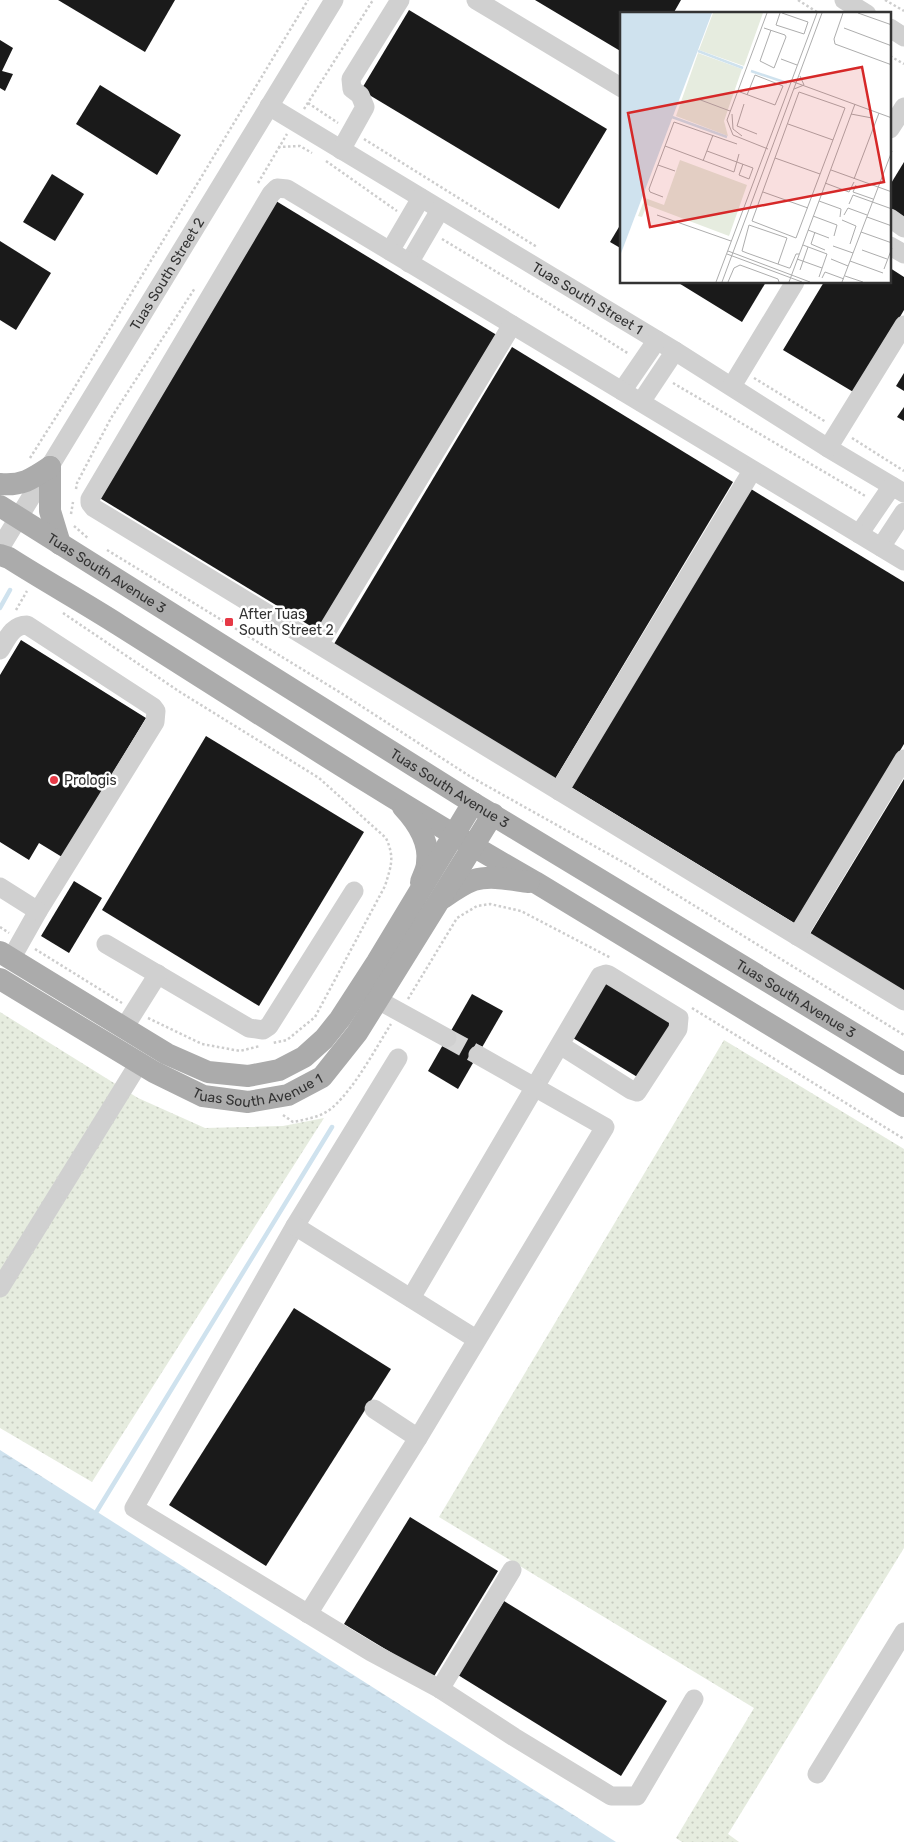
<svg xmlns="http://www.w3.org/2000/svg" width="904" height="1842" font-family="Rubik,sans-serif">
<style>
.grass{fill:url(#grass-dots)}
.water{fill:url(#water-ripples)}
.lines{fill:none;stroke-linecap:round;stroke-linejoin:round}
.stream{stroke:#cfe2ee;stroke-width:4.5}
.building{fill:#1a1a1a}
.minor-tunnel{stroke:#d6d6d6;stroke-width:19;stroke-dasharray:19 9;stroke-linecap:butt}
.path{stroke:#cdcdcd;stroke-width:2.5;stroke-dasharray:2.5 2.5;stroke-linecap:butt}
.minor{stroke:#d0d0d0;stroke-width:19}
.major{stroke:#ababab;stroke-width:22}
.poi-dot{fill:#e63946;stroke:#fff;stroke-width:2}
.labels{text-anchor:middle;stroke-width:5;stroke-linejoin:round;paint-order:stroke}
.street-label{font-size:14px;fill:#333;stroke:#fff}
.poi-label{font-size:14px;fill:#333;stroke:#fff;text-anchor:start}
.inset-river{fill:none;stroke:#cfe2ee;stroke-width:2.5}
.inset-road{fill:none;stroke:#adadad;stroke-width:1}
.view{fill:#d62828;fill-opacity:0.15;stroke:#d62828;stroke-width:2.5}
.inset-edge{fill:none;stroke:#333;stroke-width:2.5}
</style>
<defs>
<pattern id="grass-dots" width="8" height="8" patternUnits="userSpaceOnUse" patternTransform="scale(1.25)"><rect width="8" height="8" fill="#e6ecdf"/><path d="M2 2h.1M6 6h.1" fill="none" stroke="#c6cbc0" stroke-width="1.8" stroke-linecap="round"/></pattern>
<pattern id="water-ripples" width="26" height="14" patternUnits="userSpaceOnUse" patternTransform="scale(1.25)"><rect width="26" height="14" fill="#cfe2ee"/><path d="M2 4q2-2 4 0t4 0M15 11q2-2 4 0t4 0" fill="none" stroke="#b2c2cd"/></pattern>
</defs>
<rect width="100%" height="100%" fill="#fff"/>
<!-- grass -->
<g class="grass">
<polygon points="0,1012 138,1098 205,1128 283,1126 324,1118 92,1482 0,1428"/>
<polygon points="724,1040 904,1149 904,1548 728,1834 739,1842 682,1842 676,1838 754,1708 439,1517"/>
</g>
<!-- water -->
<polygon class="water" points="0,1450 616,1842 0,1842"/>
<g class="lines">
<!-- stream -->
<g class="stream">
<polyline points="0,608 10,590"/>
<polyline points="97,1511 332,1127"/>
</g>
</g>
<!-- building -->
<g class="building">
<polygon points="58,0 175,0 145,52"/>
<polygon points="535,0 681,0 673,14 622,14 622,52"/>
<polygon points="409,10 607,129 559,209 361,90"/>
<polygon points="0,40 13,48 2,71 13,74 5,91 0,88"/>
<polygon points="100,85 181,135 157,175 76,124"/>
<polygon points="904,162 904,222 890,214 890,185"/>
<polygon points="52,174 84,194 55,241 23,222"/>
<polygon points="276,201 500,337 322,633 98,497"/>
<polygon points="622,222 622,249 610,242"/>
<polygon points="0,241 51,273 16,330 0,320"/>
<polygon points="890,268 904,277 904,310 855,393 783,350 824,282 890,282"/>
<polygon points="677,282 766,282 742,322"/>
<polygon points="512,347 733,482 555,779 334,644"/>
<polygon points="904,373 904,391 896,386"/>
<polygon points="904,407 904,421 897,417"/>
<polygon points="751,489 904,582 904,744 796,924 571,787"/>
<polygon points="21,640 146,718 62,857 39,843 29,860 0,842 0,675"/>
<polygon points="206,736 364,832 259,1006 102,910"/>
<polygon points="904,779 904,992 810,934"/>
<polygon points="74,881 102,898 69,953 41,936"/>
<polygon points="602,979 673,1021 639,1078 568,1035"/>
<polygon points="472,994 503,1011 458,1089 428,1071"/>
<polygon points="294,1308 391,1369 266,1566 169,1505"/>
<polygon points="410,1517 498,1571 433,1678 344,1624"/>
<polygon points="504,1601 667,1701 621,1776 458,1675"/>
</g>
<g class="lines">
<!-- minor-tunnel -->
<polyline class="minor-tunnel" points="447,1038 478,1055"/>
<!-- path -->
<g class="path">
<polyline points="798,0 820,14"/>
<polyline points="885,0 904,11"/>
<polyline points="890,56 904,64"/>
<polyline points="308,103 338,123"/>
<polyline points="304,109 373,0"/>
<polyline points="364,139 537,247"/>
<polyline points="278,147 300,146 312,153"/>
<polyline points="326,161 397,211"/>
<polyline points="258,183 287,134"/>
<polyline points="442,239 553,306 629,354"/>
<polyline points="754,378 826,422"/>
<polyline points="673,383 867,497"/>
<polyline points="852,438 904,471"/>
<polyline points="30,458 73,390 308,0"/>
<polyline points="76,489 77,483 111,418 195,288"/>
<polyline points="71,514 73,502"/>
<polyline points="74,526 89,539"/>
<polyline points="107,550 341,693 471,777 630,866 904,1035"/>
<polyline points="16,610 27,591"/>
<path d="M63 613 180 692 319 778 386 838C395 858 391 866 385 886L315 1017 287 1040 273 1043"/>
<polyline points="0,927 9,933"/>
<polyline points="35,949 122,1003"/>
<polyline points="408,999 457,918 477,906 490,904 521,911 611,958"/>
<polyline points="692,1008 904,1139"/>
<polyline points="148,1018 202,1044 240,1051 260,1046"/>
<path d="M283 1115 293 1122C307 1119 322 1117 333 1107 356 1086 374 1051 391 1024"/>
</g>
<!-- minor -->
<g class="minor">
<polyline points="476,0 622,88"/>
<polyline points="844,0 867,14"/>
<polyline points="890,28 904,37"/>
<path id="s1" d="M269 106 675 351 828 448 904 493"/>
<polyline points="890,129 904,107"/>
<polyline points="341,150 365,107 360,95 352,89 351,79 400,0"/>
<polyline points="890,218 904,228"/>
<polyline points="890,246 904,254"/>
<polyline points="390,251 421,198"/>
<polyline points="409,263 440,210"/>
<polyline points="732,386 795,282"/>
<polyline points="622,391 657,340"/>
<polyline points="641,402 675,351"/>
<polyline points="828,448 904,325"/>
<polyline points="859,534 892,486"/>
<polyline points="881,547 904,512"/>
<path id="s2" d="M0 548 334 0"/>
<polyline points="904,561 287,189 277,188 271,194 90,499 90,503 94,508 904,1001"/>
<polyline points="319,644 512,325"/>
<path d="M0 650C7 639 12 625 27 625L153 707 156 711 155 722 38 911 11 959"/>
<polyline points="559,791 752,471"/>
<polyline points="0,887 38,911"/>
<polyline points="797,936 904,759"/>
<polyline points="106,944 249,1028 263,1030 269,1026 354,891"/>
<polyline points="378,1000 447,1038"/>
<polyline points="124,1028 158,974"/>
<polyline points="398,1058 295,1226 134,1508 371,1652 440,1689 514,1737 611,1796 637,1796 694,1699"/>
<polyline points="295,1226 476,1339"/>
<polyline points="0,1288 139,1063"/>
<path d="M411 1298C474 1191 537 1084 600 976L606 974 609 975 679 1018 678 1029 637 1092 631 1090 560 1045"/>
<polyline points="374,1409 418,1438"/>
<polyline points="308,1614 418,1438 605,1127 478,1055"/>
<polyline points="440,1689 512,1570"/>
<polyline points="817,1774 904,1632"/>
</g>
<!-- major -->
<g class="major">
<polyline points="50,467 50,511 60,544"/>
<path d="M0 484C22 486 32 479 50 467"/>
<path id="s3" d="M0 506 473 803 904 1064"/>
<path d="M0 555 9 558C45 581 83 602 119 625 257 712 393 801 535 882L904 1106"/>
<path d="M403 807C417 822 430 842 427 863 427 869 423 876 421 882"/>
<path d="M443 898C453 891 463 884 474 880 491 875 512 880 529 882"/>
<polyline points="0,952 167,1054 208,1072 248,1076 279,1070 304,1057 324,1039 340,1019 377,962 473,803"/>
<path id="s4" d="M0 979 154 1072 203 1096 248 1102 288 1095 322 1077 357 1033 493 814"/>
</g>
</g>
<!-- markers -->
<g class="poi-dot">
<rect x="224" y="617" width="10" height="10" rx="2.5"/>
<circle cx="54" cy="780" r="5"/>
</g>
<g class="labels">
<!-- street labels -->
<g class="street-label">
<text dy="5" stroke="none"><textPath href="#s2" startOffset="321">Tuas South Street 2</textPath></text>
<text dy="5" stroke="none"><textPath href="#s1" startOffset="372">Tuas South Street 1</textPath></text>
<text dy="5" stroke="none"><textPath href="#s3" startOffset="126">Tuas South Avenue 3</textPath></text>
<text dy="5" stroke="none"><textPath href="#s3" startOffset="531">Tuas South Avenue 3</textPath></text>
<text dy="5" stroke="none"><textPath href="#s3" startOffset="936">Tuas South Avenue 3</textPath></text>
<text dy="5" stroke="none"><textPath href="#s4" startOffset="291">Tuas South Avenue 1</textPath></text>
</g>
<!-- poi labels -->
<g class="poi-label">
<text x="239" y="619">After Tuas<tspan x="239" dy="16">South Street 2</tspan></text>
<text x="64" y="785">Prologis</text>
</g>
</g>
<!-- overview -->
<g transform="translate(620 12)">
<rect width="271" height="271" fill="#fff"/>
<path d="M93 1H143L124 54 79 38ZM78 41 122 57 104 109 108 124 56 104ZM60 148 127 173 109 224 27 193 22 205 18 204 25 186 44 193Z" fill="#e6ecdf"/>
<path d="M0 1H92L0 244Z" fill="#cfe2ee"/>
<path class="inset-river" d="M78 39 123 56M131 59 167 71M52 105 107 125"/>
<path class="inset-road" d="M147 1 107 108 113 123 148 137M160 1 156 13 184 22 188 10 162 1M223 1 214 27 215 32 272 53M238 1 272 13M144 16 165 23 166 25 154 56 140 49 151 18M224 16 272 34M161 47 177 53M171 69 272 106M174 77 184 73 180 64M120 80 155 93 163 74 135 63 127 83M179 80 225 96 176 226 132 209ZM78 87 110 99M124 92 117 114 137 122M112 102 113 117 122 124M231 102 252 106M168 112 213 128M45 134 114 160 119 142M87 139 133 156 129 167 119 163 123 152M155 146 200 162M83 149 93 123M38 153 55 159M211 158 272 180M234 167 259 101M205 171 229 180 234 170M236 173 233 180 253 187M143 180 188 196M43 185 30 180 29 177 54 110 117 132M199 189 221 197 220 205M229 192 233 183 272 197M37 203 111 229M224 203 228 196 247 203M193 204 217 213 214 224M247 205 272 214M222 208 236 214 230 232M188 218 209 226M195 220 191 232 205 238M241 220 272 231M183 233 207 242 199 265M213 234 233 241M242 238 267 247M108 239 190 270M107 242 182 270M177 247 202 256M211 247 228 254M230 249 263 261M158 252 167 226 129 213 122 239 127 241 169 256H170L176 242H179M264 257 272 236M180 258 188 235M225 264 243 270M202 266 205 260 224 267M96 270 197 1M102 270 202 1M108 270 114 256 120 253 158 267 159 270M169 270 235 92M222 270 272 139"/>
<path class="view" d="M242 55 264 170 30 215 8 101Z"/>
<rect width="271" height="271" class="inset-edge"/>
</g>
</svg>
